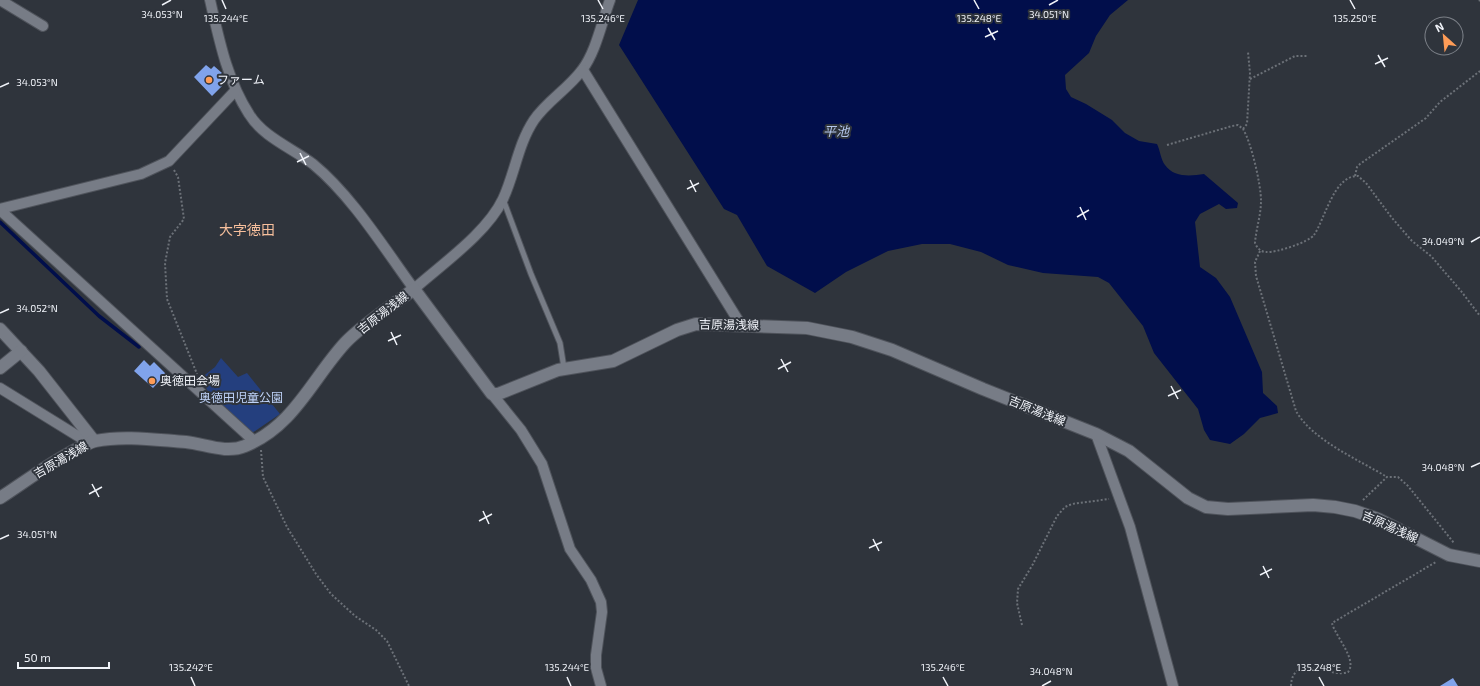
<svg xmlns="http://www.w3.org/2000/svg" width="1480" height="686" font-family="'Exo 2','Noto Sans JP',sans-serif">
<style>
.green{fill:#243f7e}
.water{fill:#010e4b}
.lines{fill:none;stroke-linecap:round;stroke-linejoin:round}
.stream{stroke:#010e4b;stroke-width:3.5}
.building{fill:#80a3eb}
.lane-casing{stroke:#4f535b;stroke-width:7}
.street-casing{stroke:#4f535b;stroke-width:12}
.secondary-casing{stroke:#4f535b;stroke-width:14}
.path{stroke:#6c7178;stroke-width:2;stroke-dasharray:2 2;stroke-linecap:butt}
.lane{stroke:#777c86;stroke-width:5}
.street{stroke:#777c86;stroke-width:10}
.secondary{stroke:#777c86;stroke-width:12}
.ticks{fill:none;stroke:#f0f3f9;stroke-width:1.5}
.poi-dot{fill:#fe9c57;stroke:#2f343c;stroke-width:1.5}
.labels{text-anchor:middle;stroke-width:4;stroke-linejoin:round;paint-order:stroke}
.poi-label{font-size:12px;fill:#f0f3f9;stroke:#2f343c;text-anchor:start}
.street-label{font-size:12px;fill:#f0f3f9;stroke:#2f343c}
.park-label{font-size:12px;fill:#bfd3f9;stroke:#2f343c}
.water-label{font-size:13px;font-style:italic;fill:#b4c7ed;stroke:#2f343c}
.quarter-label{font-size:14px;fill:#f7bf9c;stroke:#2f343c}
.ticks-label{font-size:10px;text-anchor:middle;fill:#f0f3f9;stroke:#2f343c;stroke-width:4;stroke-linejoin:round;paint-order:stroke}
</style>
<rect width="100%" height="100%" fill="#2f343c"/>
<!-- green -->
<polygon class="green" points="221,358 238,377 247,373 280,414 252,433 212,399 201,378 215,367"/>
<!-- water -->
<path class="water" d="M638 0H1128L1110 15 1096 36 1089 53 1065 75 1066 89 1071 97 1086 104 1112 120 1125 133 1139 141 1157 144C1160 150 1161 160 1165 165 1174 178 1191 176 1204 174L1238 203 1237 208 1226 209 1219 204 1200 214 1195 222 1200 267 1216 278 1230 297 1262 372 1263 393 1277 406 1278 413 1260 418 1244 434 1230 444 1210 440 1204 430 1198 409 1154 353 1143 326 1109 283 1098 277 1043 273 1008 265 981 252 950 244H922L888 251 846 272 815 293 767 266 737 215 724 209 619 45Z"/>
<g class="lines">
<!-- stream -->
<polyline class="stream" points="0,222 99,316 139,347"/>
</g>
<!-- building -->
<g class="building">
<polygon points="206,65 211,69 214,66 222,73 218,76 225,83 212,96 194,77"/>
<polygon points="144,360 150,366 154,362 166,374 153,388 134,371"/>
<polygon points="1453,678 1458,686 1440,686"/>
</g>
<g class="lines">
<!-- lane casing -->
<g class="lane-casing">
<polyline id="lane" points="503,199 531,274 560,343 564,368"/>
</g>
<!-- street casing -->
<g class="street-casing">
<g id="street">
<polyline points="0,0 43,26"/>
<path d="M210 0C219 39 227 80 249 114 263 137 292 148 313 164 352 196 384 248 414 289 442 264 487 233 503 199 515 173 518 144 534 120 547 101 568 89 582 70 596 52 602 21 610 0"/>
<polyline points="583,70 741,325"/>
<polyline points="0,209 141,174 169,161 235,91"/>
<polyline points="0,210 254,441"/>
<polyline points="0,388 89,443"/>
<polyline points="492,394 521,430 542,464 570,549 591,580 601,602 602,612 596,655 596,668 601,686"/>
<polyline points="1096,434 1130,527 1173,686"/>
</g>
</g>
<!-- secondary casing -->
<g class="secondary-casing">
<g id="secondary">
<polyline points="0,329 39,371 94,441"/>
<polyline points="0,368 21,351"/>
<path d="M0 498C26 481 51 462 79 448 84 446 90 442 95 441 124 435 157 440 186 442 205 444 226 454 245 446 294 426 312 379 345 343 363 324 392 306 414 289L492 394H498L558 370 613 361 677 330 696 324 807 328 852 337 892 350 983 389 1096 434 1129 451 1188 498 1206 507 1228 509 1313 505 1335 507 1355 511 1378 519 1449 555 1480 561"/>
</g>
</g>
<!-- path -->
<g class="path">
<polyline points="1479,0 1480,1"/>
<polyline points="1250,79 1295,56 1307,56"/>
<polyline points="1243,129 1247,124 1250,73 1248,52"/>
<path d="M1167 145 1232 126 1238 125 1243 129C1251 142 1261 184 1261 201 1261 215 1256 229 1255 243 1257 248 1261 252 1266 252 1276 253 1309 242 1314 235 1325 219 1334 175 1358 176L1366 183 1392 218 1412 241 1431 256 1461 291 1480 316"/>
<polyline points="174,170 178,177 184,219 170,237 165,263 167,299 197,374"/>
<polyline points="1355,176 1357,167 1360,164 1426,118 1440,102 1480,71"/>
<path d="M1260 251 1255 262 1256 276 1296 411C1312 440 1359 460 1387 477"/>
<polyline points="261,450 263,477 287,527 316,574 331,594 355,616 376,630 387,641 409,686"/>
<polyline points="1363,500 1387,477 1398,477 1408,486 1454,543"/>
<polyline points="1022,625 1017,603 1018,589 1033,564 1057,516 1065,507 1072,504 1109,499"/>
<path d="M1291 686C1292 652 1334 679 1348 672 1358 660 1335 636 1332 623L1436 562"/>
</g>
<!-- lane -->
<use href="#lane" class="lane"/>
<!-- street -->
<use href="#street" class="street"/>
<!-- secondary -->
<use href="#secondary" class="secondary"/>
</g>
<!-- ticks -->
<path class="ticks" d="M222 0 226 9M598 0 603 9M974 0 979 9M1350 0 1355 9M162 5 171 0M1049 5 1058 0M988 28 995 40M985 37 998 31M1378 55 1385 67M1375 64 1388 58M0 87 9 83M300 153 306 165M297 162 309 156M690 180 696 192M687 189 699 183M1080 207 1086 220M1077 217 1089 210M1471 242 1480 237M0 313 9 309M391 332 397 345M388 341 401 335M781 359 788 372M778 369 791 362M1171 386 1178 399M1168 396 1181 390M1471 467 1480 463M92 484 99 497M89 494 102 487M483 511 489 524M479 521 492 514M0 539 9 535M873 539 879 551M869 548 882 542M1263 566 1269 578M1260 575 1272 569M191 677 195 686M567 677 571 686M943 677 948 686M1319 677 1324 686M1042 686 1051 681"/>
<!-- markers -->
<g class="poi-dot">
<circle cx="209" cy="80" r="4"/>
<circle cx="152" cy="381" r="4"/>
</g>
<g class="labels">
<!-- poi labels -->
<g class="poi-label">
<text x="217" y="84">ファーム</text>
<text x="160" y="385">奥徳田会場</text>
</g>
<!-- street labels -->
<g class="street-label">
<text transform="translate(383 313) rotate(-38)" y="4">吉原湯浅線</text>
<text transform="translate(729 325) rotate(1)" y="4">吉原湯浅線</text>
<text transform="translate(1037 411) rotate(22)" y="4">吉原湯浅線</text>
<text transform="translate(61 460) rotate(-30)" y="4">吉原湯浅線</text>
<text transform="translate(1390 527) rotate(24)" y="4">吉原湯浅線</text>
</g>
<!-- park labels -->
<g class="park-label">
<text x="241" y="402">奥徳田児童公園</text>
</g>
<!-- water labels -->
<g class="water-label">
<text x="836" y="136">平池</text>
</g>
<!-- quarter labels -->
<g class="quarter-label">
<text x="247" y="235">大字徳田</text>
</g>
</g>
<g class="ticks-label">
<text x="162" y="18">34.053°N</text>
<text x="1049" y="18">34.051°N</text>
<text x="226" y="22">135.244°E</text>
<text x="603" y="22">135.246°E</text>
<text x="979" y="22">135.248°E</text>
<text x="1355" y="22">135.250°E</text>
<text x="37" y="86">34.053°N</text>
<text x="1443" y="245">34.049°N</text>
<text x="37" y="312">34.052°N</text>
<text x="1443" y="471">34.048°N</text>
<text x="37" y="538">34.051°N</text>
<text x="191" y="671">135.242°E</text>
<text x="567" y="671">135.244°E</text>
<text x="943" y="671">135.246°E</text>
<text x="1319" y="671">135.248°E</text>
<text x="1051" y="675">34.048°N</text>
</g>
<!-- north arrow -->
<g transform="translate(1444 36) rotate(333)"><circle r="19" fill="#2f343c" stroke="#7c8088"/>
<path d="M0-3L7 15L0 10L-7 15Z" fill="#fe9c57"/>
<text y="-6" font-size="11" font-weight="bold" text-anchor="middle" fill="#f0f3f9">N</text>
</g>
<!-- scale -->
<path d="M18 662v6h91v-6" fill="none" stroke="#f0f3f9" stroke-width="2"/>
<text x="24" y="662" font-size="12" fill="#f0f3f9" stroke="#2f343c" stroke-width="3" paint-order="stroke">50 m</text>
</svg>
